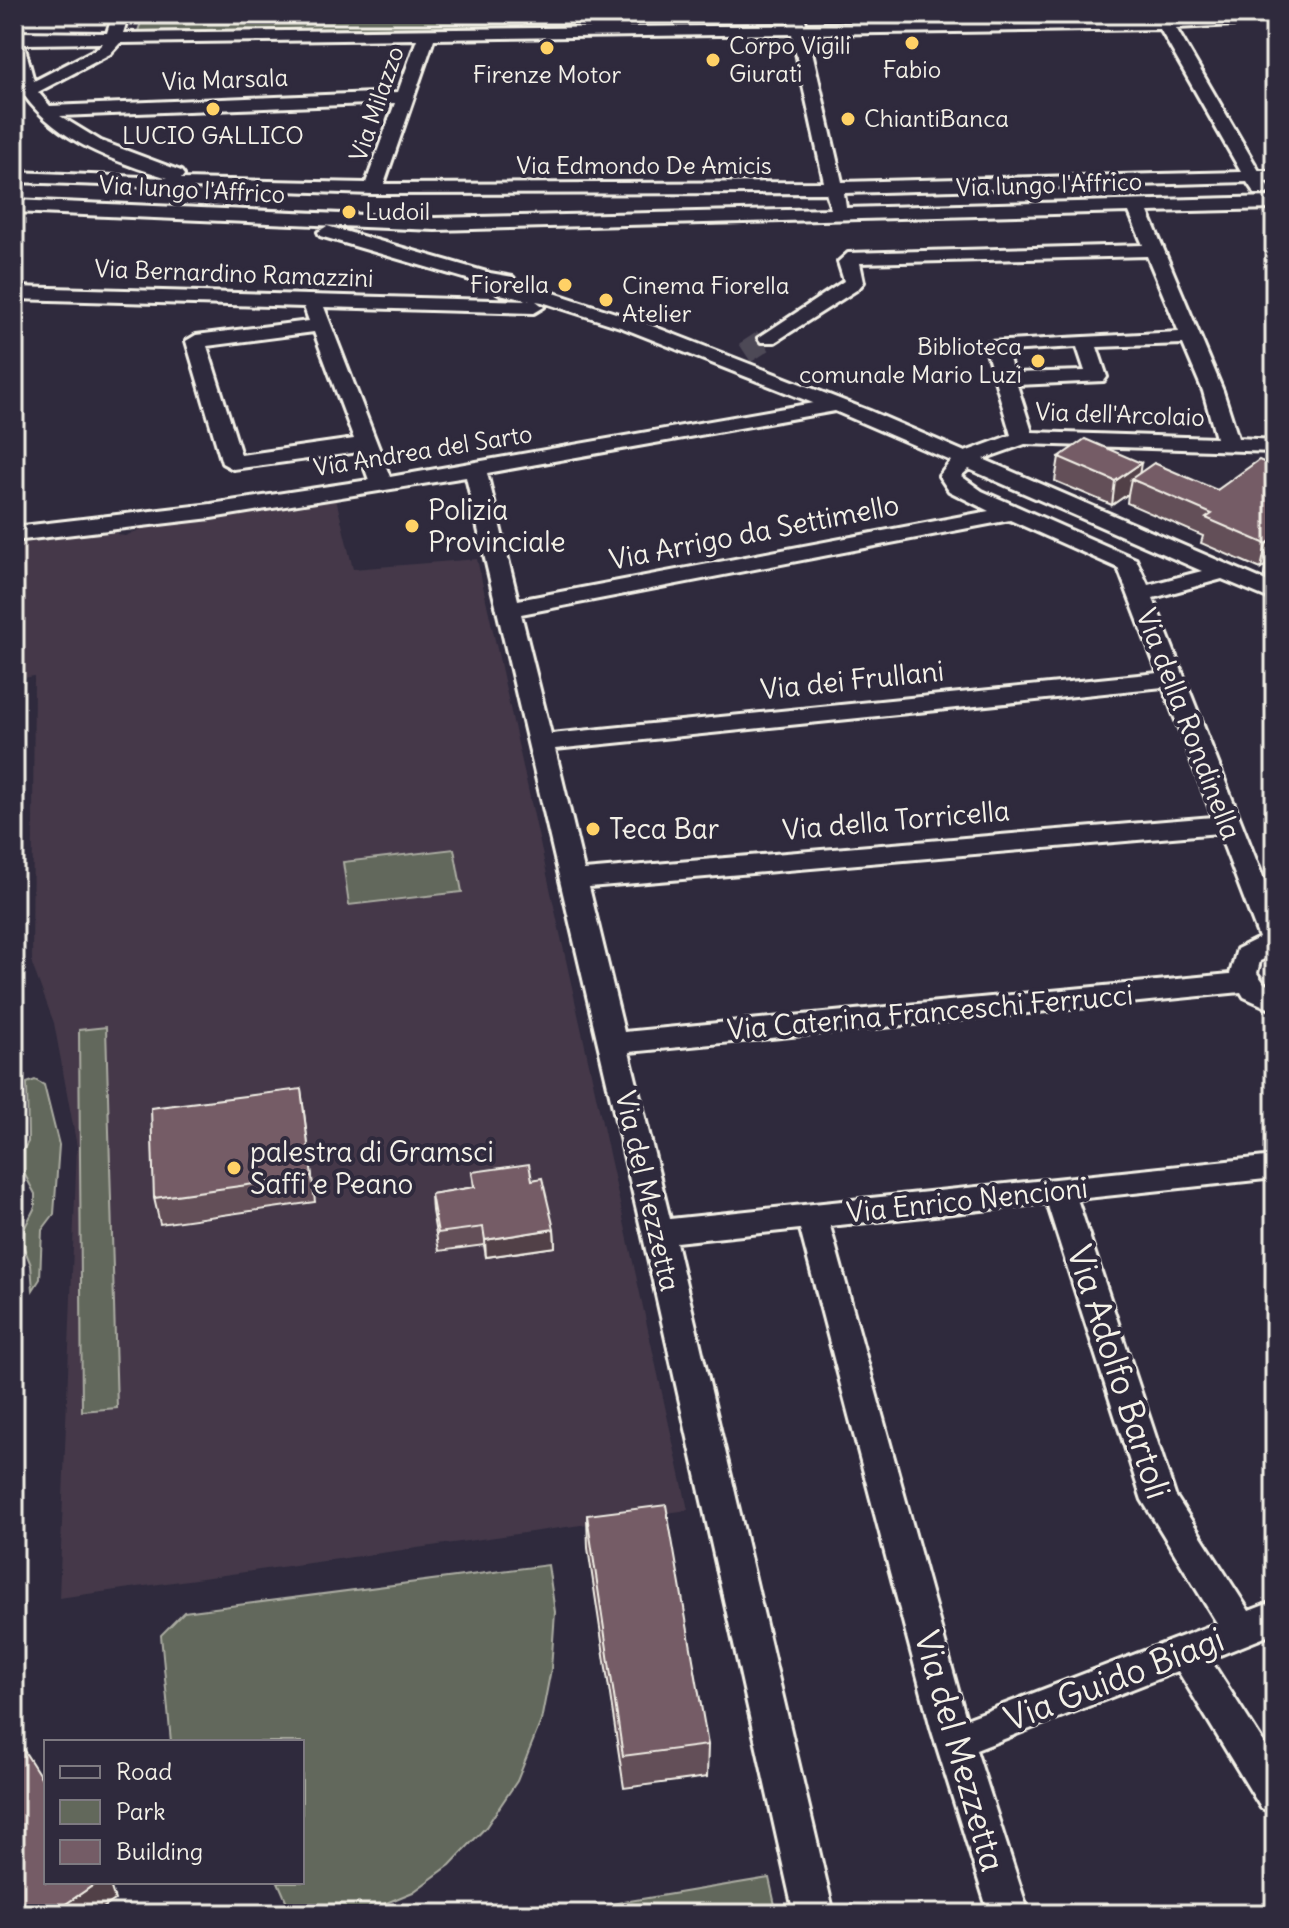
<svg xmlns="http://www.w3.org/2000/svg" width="1289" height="1928" font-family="Delius,sans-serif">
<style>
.built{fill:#443949}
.green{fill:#62685b;stroke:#abaca2;stroke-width:2}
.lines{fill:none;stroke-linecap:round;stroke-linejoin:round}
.minor-tunnel{stroke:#4d4857;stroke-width:22;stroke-dasharray:22 11;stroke-linecap:butt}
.minor-casing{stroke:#f4f1e8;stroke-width:6}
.minor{fill:#2f2a3d;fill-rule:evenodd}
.wall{fill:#644f58;stroke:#f4f1e8;stroke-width:2}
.shaded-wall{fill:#514047;stroke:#f4f1e8;stroke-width:2}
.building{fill:#745c66;stroke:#f4f1e8;stroke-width:2}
.poi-dot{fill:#ffd166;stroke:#2f2a3d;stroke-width:3}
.labels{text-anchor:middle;stroke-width:8;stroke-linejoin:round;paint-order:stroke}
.far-poi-label{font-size:24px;fill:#f4f1e8;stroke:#2f2a3d;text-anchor:start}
.far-street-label{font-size:24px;fill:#f4f1e8;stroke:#2f2a3d}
.poi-label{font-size:28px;fill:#f4f1e8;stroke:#2f2a3d;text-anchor:start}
.street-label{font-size:28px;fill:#f4f1e8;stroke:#2f2a3d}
.near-street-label{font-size:34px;fill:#f4f1e8;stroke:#2f2a3d}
</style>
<rect width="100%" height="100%" fill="#2f2a3d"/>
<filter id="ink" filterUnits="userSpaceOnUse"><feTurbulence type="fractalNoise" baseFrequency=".0125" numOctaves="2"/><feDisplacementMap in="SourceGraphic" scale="16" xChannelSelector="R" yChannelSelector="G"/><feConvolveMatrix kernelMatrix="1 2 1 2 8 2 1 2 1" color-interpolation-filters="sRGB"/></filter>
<g filter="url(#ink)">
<!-- built -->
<polygon class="built" points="336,499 353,569 477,559 688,1510 59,1598 77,1147 54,1023 32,964 34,676 14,680 14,545 24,544 28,539 115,529 118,535 125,536 137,531 137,527"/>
<!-- green -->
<g class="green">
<polygon points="144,14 616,14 617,24 138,31"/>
<polygon points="454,849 462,892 349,905 343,862"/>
<polygon points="106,1027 117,1408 82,1411 79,1030"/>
<polygon points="35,1080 44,1085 59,1145 54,1214 42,1230 40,1279 33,1290 31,1265 22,1243 24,1229 35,1207 35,1194 17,1160 28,1142 27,1083"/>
<polygon points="548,1565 555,1612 551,1669 541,1721 517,1781 486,1827 450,1865 413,1892 362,1913 292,1914 278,1882 302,1882 302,1742 171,1742 161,1635 184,1612"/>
<polygon points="769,1878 777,1914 551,1914"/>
</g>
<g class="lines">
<!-- minor-tunnel -->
<polyline class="minor-tunnel" points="745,353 768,338"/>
<!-- minor casing -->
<g class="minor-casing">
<path id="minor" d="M113 14H129L123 33 790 25 788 14H804L806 24 1141 20 1275 14V23L1176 28 1259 171H1275V181L1265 182 1270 190 1267 194H1255L1247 182 844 193 846 208 1275 197V209L1148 212 1223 391 1238 438 1275 440V452L1025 444 983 459 1275 585V601L1222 579 1153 598 1275 908V954L1260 961 1257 973 1264 983 1275 989V1011L1244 997 1241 992 629 1052 670 1219 1275 1156V1178L1077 1199 1175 1495 1249 1611 1275 1601V1633L1210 1659 1275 1761V1813L1261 1808 1178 1671 976 1750 1029 1914H989L931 1728 800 1229 676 1242 834 1914H794L642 1232 466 477 211 518 14 541V527L211 504 369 480 359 452 233 469 222 463 186 341 196 335 309 321 304 307 14 299V287L530 301 500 294 481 283 320 236 318 232 327 226 490 273 513 277 516 281 514 286 551 292 637 320 870 411 965 452 1011 435 985 346 988 342 1179 332 1147 256 860 263 864 282 858 289 775 342H761L758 338 844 281 838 262 848 253 1143 245 1129 212 435 230 14 212V200L435 218 831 209 826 193 373 194 14 182V172L168 178C114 161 59 143 24 95L14 96V86H18L14 72V32L107 33ZM1160 29 1241 172 842 182 808 34ZM792 34 824 182 384 184 434 39ZM417 39 398 92 50 106 38 92 110 54 120 43ZM103 43 98 48 34 81 24 44ZM395 103 366 183 181 179 184 175 181 171 101 141 60 116ZM536 301 542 302 623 328 813 403 390 477 324 307 534 313 544 307ZM314 332 354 439 241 455 207 346ZM1183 344 1203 391 1216 438 1032 432 1017 385 1104 381 1107 377 1097 347ZM1077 347 1085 371 1013 373 1007 351ZM835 411 951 461 939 476 949 491 989 511 518 600 487 473ZM969 469 1202 571 1148 585 1136 559 982 491 961 476ZM1010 520 1118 568 1158 673 551 734 521 614ZM1163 687 1213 817 584 870 555 749ZM1219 833 1259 938 1237 949 1230 974 624 1032 589 887ZM1047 1203 1142 1500 1217 1623 966 1719 830 1226Z"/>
</g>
<!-- minor -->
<use href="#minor" class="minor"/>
</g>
<!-- wall -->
<g class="wall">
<polygon points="1059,457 1217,490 1275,467 1275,581 1264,576 1266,565 1261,569 1201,543 1203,536 1127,503 1128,494 1112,505 1055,481"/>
<polygon points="301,1089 315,1202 160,1224 154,1198"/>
<polygon points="472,1172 532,1180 554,1229 555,1247 486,1257 484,1245 439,1251 432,1211 431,1194 474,1187"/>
<polygon points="587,1515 708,1745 707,1777 624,1788 588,1548"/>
</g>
<!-- shaded-wall -->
<g class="shaded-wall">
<polygon points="1141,463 1138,482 1131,479 1128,494 1112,505 1115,481"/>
<polygon points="1275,538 1275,557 1268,554 1266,565 1261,569 1266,544"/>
<polygon points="554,1229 555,1247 486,1257 485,1240"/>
<polygon points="14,1436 17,1444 14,1453"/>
<polygon points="98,1882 109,1882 115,1900 94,1914 51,1914"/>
</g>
<!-- building -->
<g class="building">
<polygon points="1085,439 1141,463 1115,481 1059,457"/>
<polygon points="1259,460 1275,467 1275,538 1266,544 1206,518 1212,514 1131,479 1154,463 1217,490"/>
<polygon points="1275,549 1275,557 1268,554"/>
<polygon points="301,1089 312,1176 154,1198 151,1108"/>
<polygon points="529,1164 532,1180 542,1178 554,1229 485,1240 483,1227 438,1233 431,1194 475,1187 472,1172"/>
<polygon points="666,1505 708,1745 623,1756 587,1515"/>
<polygon points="14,1735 46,1785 46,1882 98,1882 51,1914 14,1914"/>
</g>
</g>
<!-- markers -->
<g class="poi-dot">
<circle cx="912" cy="43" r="8"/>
<circle cx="547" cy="48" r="8"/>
<circle cx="713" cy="60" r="8"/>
<circle cx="213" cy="109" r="8"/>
<circle cx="848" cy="119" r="8"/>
<circle cx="349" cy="212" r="8"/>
<circle cx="565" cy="285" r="8"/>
<circle cx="606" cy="300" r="8"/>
<circle cx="1038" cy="361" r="8"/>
<circle cx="412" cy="526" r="8"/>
<circle cx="593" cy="829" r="8"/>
<circle cx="234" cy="1168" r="8"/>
</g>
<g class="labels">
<!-- far-poi labels -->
<g class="far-poi-label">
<text x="729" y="54">Corpo Vigili<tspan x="729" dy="28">Giurati</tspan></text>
<text x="912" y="78" text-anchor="middle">Fabio</text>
<text x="547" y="83" text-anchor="middle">Firenze Motor</text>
<text x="864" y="127">ChiantiBanca</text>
<text x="213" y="144" text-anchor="middle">LUCIO GALLICO</text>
<text x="365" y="220">Ludoil</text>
<text x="549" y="293" text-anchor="end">Fiorella</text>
<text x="622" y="294">Cinema Fiorella<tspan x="622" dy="28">Atelier</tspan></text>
<text x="1022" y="355" text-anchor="end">Biblioteca<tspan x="1022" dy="28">comunale Mario Luzi</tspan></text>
</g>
<!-- far-street labels -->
<g class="far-street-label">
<text transform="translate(225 80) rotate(-2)" y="8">Via Marsala</text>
<text transform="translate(377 104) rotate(-71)" y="8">Via Milazzo</text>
<text x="644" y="174">Via Edmondo De Amicis</text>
<text transform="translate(1049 185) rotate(-2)" y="8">Via lungo l'Affrico</text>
<text transform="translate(192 190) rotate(3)" y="8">Via lungo l'Affrico</text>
<text transform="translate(234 274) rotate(2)" y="8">Via Bernardino Ramazzini</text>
<text transform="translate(1120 415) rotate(2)" y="8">Via dell'Arcolaio</text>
<text transform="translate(423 451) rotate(-9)" y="8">Via Andrea del Sarto</text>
</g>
<!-- poi labels -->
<g class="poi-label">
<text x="428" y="520">Polizia<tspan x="428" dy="32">Provinciale</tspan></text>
<text x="609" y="839">Teca Bar</text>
<text x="250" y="1162">palestra di Gramsci<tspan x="250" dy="32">Saffi e Peano</tspan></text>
</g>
<!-- street labels -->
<g class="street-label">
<text transform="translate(754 532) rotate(-11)" y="10">Via Arrigo da Settimello</text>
<text transform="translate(852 680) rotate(-6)" y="10">Via dei Frullani</text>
<text transform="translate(1189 724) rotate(69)" y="10">Via della Rondinella</text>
<text transform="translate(896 820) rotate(-5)" y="10">Via della Torricella</text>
<text transform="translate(930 1012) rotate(-5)" y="10">Via Caterina Franceschi Ferrucci</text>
<text transform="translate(648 1191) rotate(77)" y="10">Via del Mezzetta</text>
<text transform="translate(967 1200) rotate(-6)" y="10">Via Enrico Nencioni</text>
</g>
<!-- near-street labels -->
<g class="near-street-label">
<text transform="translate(1119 1372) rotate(72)" y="12">Via Adolfo Bartoli</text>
<text transform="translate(1114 1679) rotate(-21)" y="12">Via Guido Biagi</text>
<text transform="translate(960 1751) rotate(74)" y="12">Via del Mezzetta</text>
</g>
</g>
<!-- margin -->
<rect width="1289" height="1928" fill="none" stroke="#2f2a3d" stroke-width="48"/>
<rect x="24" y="24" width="1241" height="1880" fill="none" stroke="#f4f1e8" stroke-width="3" filter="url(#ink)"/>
<!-- legend -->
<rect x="44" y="1740" width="260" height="144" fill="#2f2a3d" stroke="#7e7a81" stroke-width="2"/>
<rect x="60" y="1766" width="40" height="12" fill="#2f2a3d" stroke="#7e7a81" stroke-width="2"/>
<text x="116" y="1780" font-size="24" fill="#f4f1e8">Road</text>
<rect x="60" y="1800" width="40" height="24" fill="#62685b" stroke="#7e7a81" stroke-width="2"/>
<text x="116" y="1820" font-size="24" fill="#f4f1e8">Park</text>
<rect x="60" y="1840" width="40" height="24" fill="#745c66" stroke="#7e7a81" stroke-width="2"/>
<text x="116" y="1860" font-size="24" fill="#f4f1e8">Building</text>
</svg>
